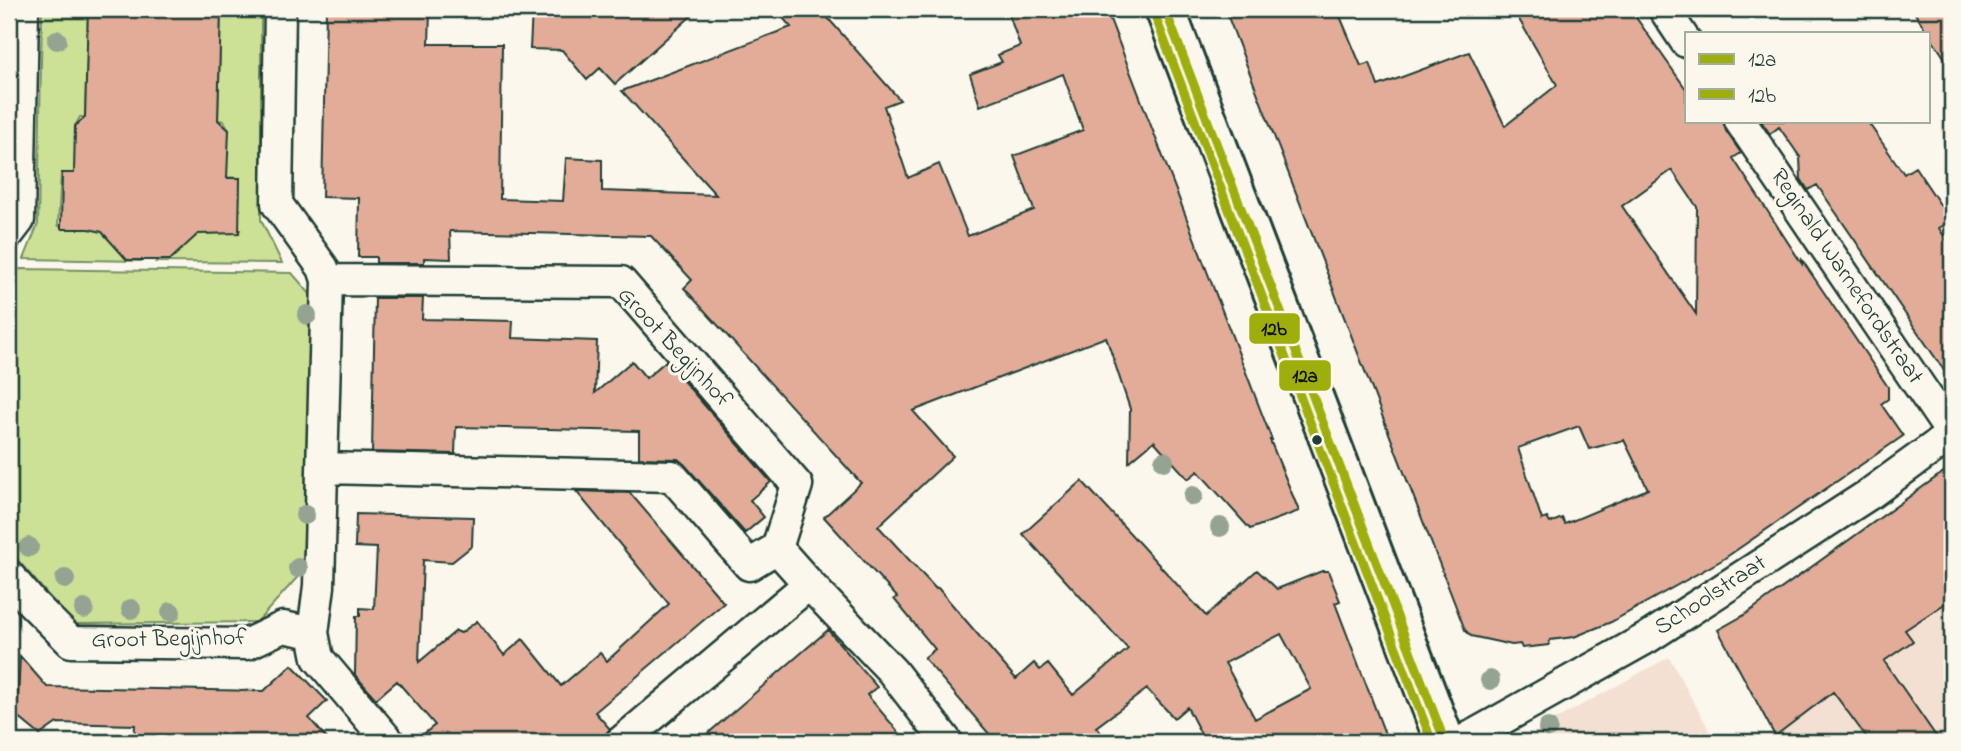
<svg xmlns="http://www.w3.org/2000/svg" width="1961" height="751" viewBox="0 0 1961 751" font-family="'Indie Flower',sans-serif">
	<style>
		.built { fill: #f4e0d3 }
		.green { fill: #cce196; stroke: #768f65; stroke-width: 2 }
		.building { fill: #e3ac99; stroke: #1f3d34; stroke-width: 2; fill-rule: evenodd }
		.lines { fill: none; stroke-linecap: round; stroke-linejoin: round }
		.minor-casing { stroke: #1f3d34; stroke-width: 35 }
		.primary-casing { stroke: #1f3d34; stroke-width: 44 }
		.minor { stroke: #fbf7ec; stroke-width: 30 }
		.primary { stroke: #fbf7ec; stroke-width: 38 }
		.bus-1-casing { stroke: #fbf7ec; stroke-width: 14 }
		.bus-2-casing { stroke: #fbf7ec; stroke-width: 14 }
		.bus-1 { stroke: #9eae0d; stroke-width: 9 }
		.bus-2 { stroke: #9eae0d; stroke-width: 9 }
		.tree { fill: #95a392 }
		.bus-dot { fill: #1f3d34; stroke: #fbf7ec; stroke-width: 2.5 }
		.labels { text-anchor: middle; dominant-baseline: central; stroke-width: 6; stroke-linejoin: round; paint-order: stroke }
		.street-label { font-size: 24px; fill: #1f3d34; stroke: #fbf7ec }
		.line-badge { stroke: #fbf7ec; stroke-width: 2.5 }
		.pale-badge-label { font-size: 19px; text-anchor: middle; font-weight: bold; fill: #111 }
	</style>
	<rect width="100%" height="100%" fill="#fbf7ec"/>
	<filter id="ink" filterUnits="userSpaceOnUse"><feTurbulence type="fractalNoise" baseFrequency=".0143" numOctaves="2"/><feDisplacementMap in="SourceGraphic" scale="14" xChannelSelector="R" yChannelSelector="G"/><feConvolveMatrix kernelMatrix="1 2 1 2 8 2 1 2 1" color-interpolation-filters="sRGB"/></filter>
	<g filter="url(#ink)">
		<path class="built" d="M1936,478l16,21v243h-181l5,-3 -1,-3 -57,-106 45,-28z
			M1669,657l47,85h-183l5,-13z"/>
		<path class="green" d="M42,9h46l-3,108h-5l-5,9 9,48 -23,-1 -3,52 5,4 2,-2 48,2 27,32 -116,-2 14,-35z
			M221,9h40v211l21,43 -126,-1 22,-30h57l1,2 4,-4 -2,-2 1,-18h2l-2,-1 1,-31 -19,-1 8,-47 -5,-9 -6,-1z
			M20,269l272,4 19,22 -8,276 -46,51 -184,2 -64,-74v-278z"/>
		<path class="building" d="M88,9h133l-3,111 11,10 -2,48h13l-1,55 -41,1 -28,26h-43l-25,-28 -13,-3h-27l-1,-1 1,-55h12l1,-47 10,-9z
			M326,9l104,2 -1,33h73l-2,155 63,2 3,-43 36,2v31l114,4 -94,-104 169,-64 -16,-18h45l80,91 -16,6 24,72 31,-14 29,72 66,-26 -20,-54 69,-26 -20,-56 -83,32 -10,-32 32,-12 -4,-7 22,-9 -13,-37h99l166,431h-2l29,71 -49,18 -52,-58 -10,8 -34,-38 -25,21 1,-53 -24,-72 -193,74 40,45 -75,70 58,63 2,-1 78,91 18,-16 6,7 8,-6 25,31 55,-46 -105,-115 59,-53 124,135 51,-46 20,19 45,-18h6l12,30 -5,2 53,139h-183l-18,-35 -13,11 -27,-29 -51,38 13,15h-113l-72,-84 11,-9 -41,-50 3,-2 -73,-80 37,-34 -177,-195 8,-8 -41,-44 -201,-5 1,28 -27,-1v5h-48v-6h-18l1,-59 -37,-1zM1281,634l30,55 -56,30 -30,-56z
			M532,9h167l-84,75 -15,-16 -13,12 -25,-30 -32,-1z
			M1225,9h112l24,57 9,-3 8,23 91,-34 36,74 52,-41 -44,-76h117l56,80v32h37l3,10 15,22 -8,5 69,106v-4l86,127v12l-7,5 22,32 -181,124 -111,62 -37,15 -24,3 -1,5 -27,3 -2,-4 -8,1 -41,-9 -6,-6zM1672,170l25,37 -1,107 -74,-108zM1579,426l10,23 35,-9 24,49 -83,35 -3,-6 -12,5 -3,-5 -5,2 -24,-72z
			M1912,9h40v60z
			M1761,121h106l37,53 11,-7 36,54 -12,7 13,21v133l-135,-197 -9,5 -7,-11 -1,-22 -21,-30 -9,7z
			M375,298h48l-1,21 91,2 -1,17 85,3 -2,52 37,-32 14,17 20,-17 105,121 -21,18 14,17 -19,16 -60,-68 -7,-6 -39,-1v-27l-183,-4 -1,27 -83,-2z
			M1952,466v133l-47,31 8,11 -29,20 56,81h-70l-37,-50 -58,44 -57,-106 28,-16z
			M576,491l54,2 94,110 -129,109 15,17 -5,6 -1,7h-191l22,-17 -38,-44 -21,18 -21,-24 1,-59h4v-8l14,1 3,-61 -22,-1 1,-33 117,3 -1,29 -20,16 -29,-2 -4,102 37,-31 5,2 16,-12 27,34 19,-16 38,47 39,-33 7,8 62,-57z
			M828,630l49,57 -10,8 40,47h-209z
			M20,656l27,31 217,4 28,-26 35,36 -18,17 21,24h-196l1,-17 -78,-2 -17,12 -23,-19z"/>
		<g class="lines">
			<g class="minor-casing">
				<path id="minor" d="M280,9l-3,195 46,64 4,12 -8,306 -6,47 5,25 71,84
					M1664,9l22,33
					M1740,121l212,313
					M9,233l10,-13 4,-211
					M327,280l294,2 176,203 -20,63 32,36 83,87 55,71
					M323,468l349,8 77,89 28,-17
					M9,576l22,26 40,40 176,2 36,-17 30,6
					M621,742l188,-158
					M1461,742l186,-104 221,-143 84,-61"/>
			</g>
			<g class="primary-casing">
				<path id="primary" d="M1165,9l280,733"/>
			</g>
			<use href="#minor" class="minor"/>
			<use href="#primary" class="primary"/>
			<g class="bus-1-casing">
				<path id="bus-1" d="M1165,9l280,733"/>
			</g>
			<g class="bus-2-casing">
				<path id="bus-2" d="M1154,13l278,729"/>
			</g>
			<use href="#bus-1" class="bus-1"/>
			<use href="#bus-2" class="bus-2"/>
		</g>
		<g class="tree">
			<circle cx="57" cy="40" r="10"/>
			<circle cx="307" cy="315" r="10"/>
			<circle cx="1164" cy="461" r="10"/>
			<circle cx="1193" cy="496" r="10"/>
			<circle cx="305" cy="515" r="10"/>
			<circle cx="1220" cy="527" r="10"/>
			<circle cx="29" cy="547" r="10"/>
			<circle cx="298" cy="568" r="10"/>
			<circle cx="65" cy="579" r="10"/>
			<circle cx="84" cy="609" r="10"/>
			<circle cx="131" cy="609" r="10"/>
			<circle cx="171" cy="612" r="10"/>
			<circle cx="1490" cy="680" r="10"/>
			<circle cx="1548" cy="728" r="10"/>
		</g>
	</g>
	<circle class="bus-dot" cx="1317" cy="440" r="6"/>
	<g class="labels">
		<g class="street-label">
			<text transform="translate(1846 277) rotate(56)">Reginald Warnefordstraat</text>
			<text transform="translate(674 348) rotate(47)">Groot Begijnhof</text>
			<text transform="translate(1711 596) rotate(-33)">Schoolstraat</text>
			<text transform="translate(169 640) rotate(-1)">Groot Begijnhof</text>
		</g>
	</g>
	<g class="line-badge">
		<rect x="1248" y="312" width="53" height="33" rx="7" fill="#9eae0d"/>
		<rect x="1278" y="359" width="54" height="33" rx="7" fill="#9eae0d"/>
	</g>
	<g class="pale-badge-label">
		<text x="1274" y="335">12b</text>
		<text x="1305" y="382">12a</text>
	</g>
	<rect width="1961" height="751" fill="none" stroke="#fbf7ec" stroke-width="35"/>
	<rect x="18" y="18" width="1926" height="716" fill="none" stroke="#1f3d34" stroke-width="2.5" filter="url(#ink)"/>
	<rect x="1685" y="32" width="245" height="91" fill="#fbf7ec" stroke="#a3ada2" stroke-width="2"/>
	<rect x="1699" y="54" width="35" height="10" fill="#9eae0d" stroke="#a3ada2" stroke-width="2"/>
	<text x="1748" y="66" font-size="21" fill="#1f3d34">12a</text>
	<rect x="1699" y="89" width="35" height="10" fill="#9eae0d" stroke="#a3ada2" stroke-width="2"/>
	<text x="1748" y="102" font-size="21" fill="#1f3d34">12b</text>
</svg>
